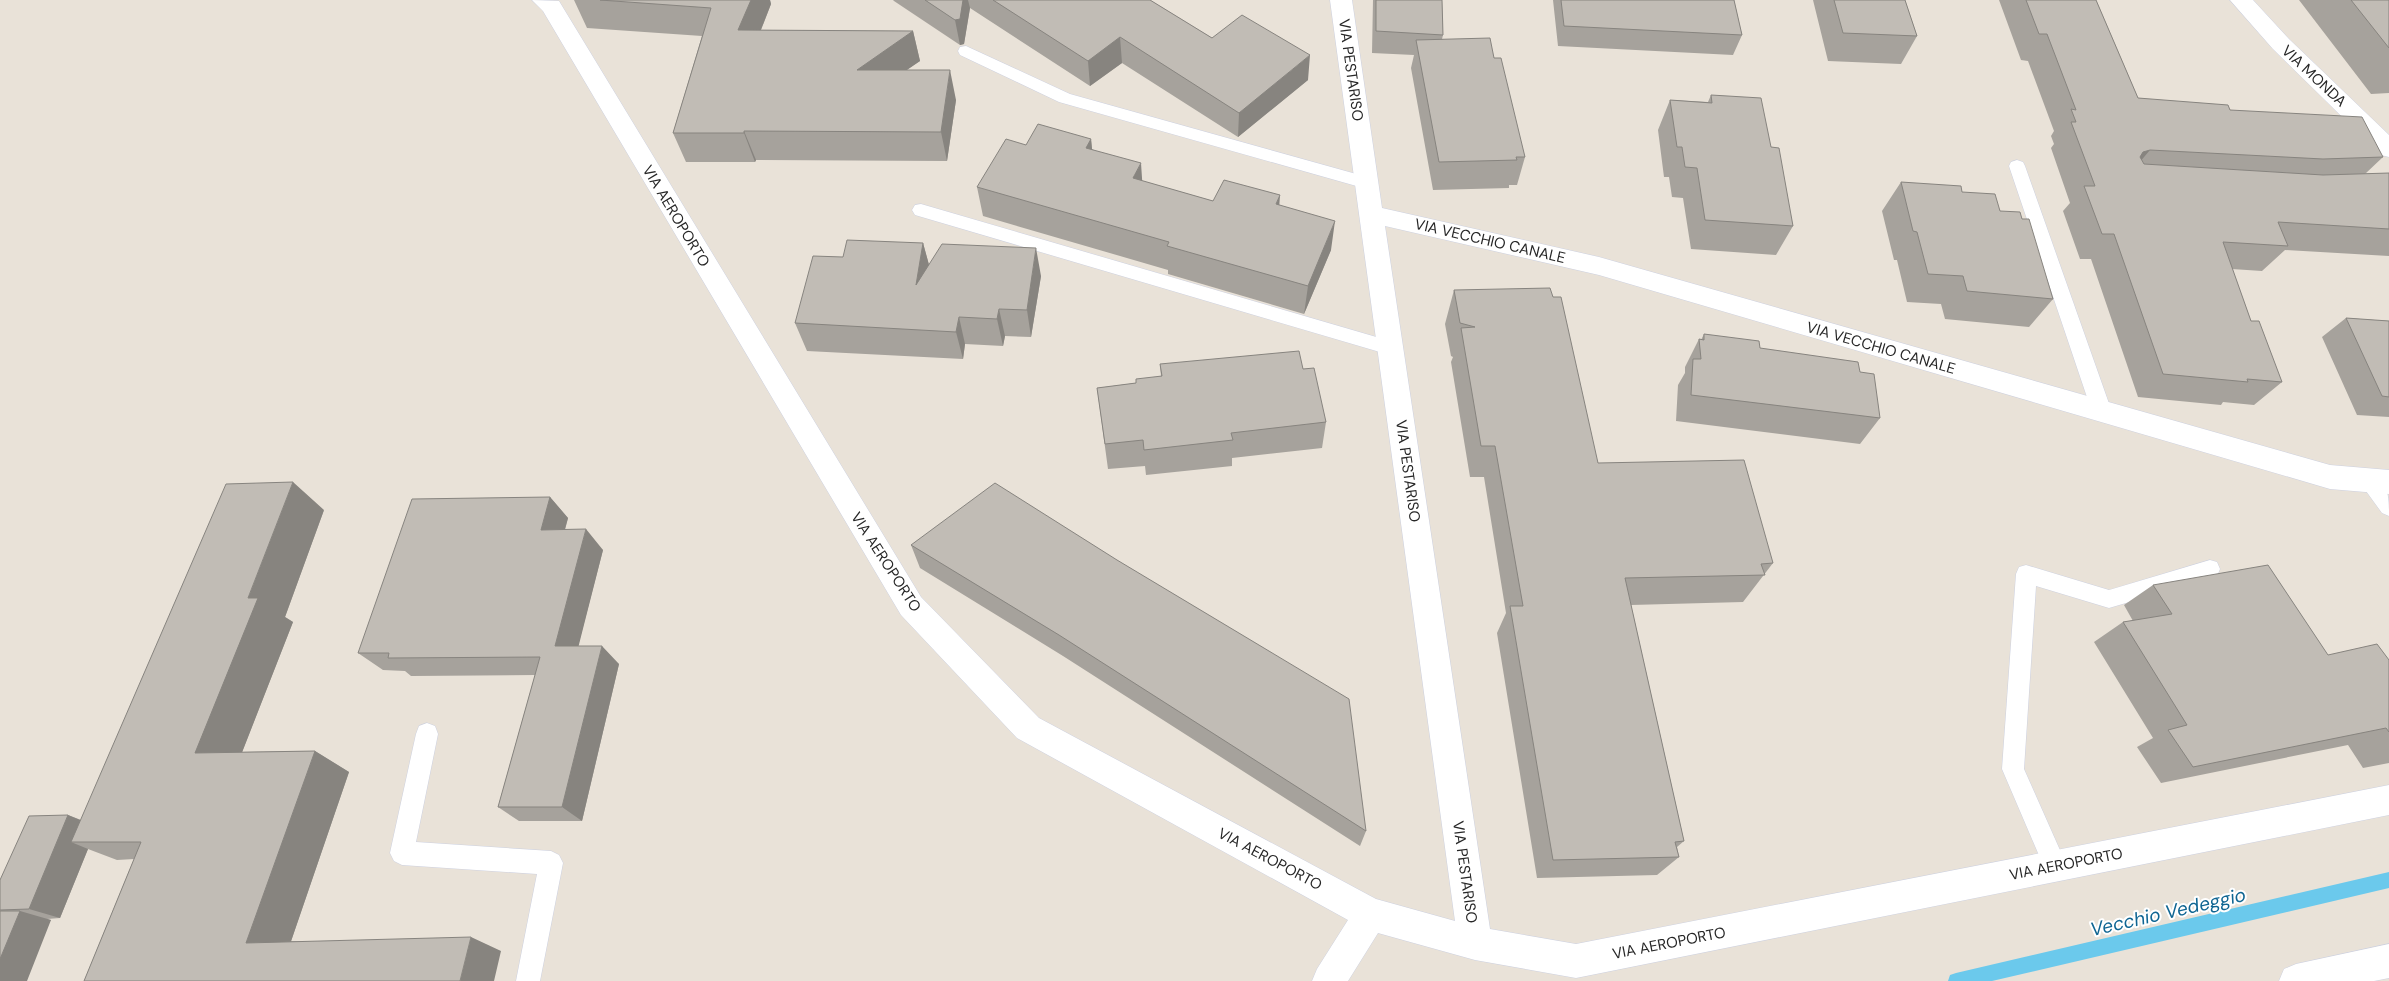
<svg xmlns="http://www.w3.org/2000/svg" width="2389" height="981" viewBox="0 0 2389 981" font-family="'DM Sans',sans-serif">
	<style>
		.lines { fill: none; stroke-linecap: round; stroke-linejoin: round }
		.stream { fill: #6bc9ec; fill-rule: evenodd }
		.lane-casing { stroke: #cdd1e0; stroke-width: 1 }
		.street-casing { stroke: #cdd1e0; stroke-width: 1 }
		.lane { fill: #fff; fill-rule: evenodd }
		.street { fill: #fff; fill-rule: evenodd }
		.wall { fill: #a6a29c }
		.shaded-wall { fill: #87847f }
		.building { fill: #c1bcb5; stroke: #87847f }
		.labels { text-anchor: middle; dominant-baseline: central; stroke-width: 4; stroke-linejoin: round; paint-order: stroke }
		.street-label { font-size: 15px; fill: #272727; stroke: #fff }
		.near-water-label { font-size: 19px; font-style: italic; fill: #0f6592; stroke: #fff }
	</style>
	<rect width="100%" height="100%" fill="#e9e2d8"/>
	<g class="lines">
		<path class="stream" d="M2389,872v16l-397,93h-44l2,-6 6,-2z"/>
		<g class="lane-casing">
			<path id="lane" d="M966,46l104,48 297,83 6,2 3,4 -3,4 -6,2 -308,-87 -99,-47 -2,-4 2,-4z
				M2017,160l6,2 2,4 87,246 -3,6 -7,2 -7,-2 -3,-6 -83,-246 2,-4z
				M921,204l469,137 7,2 2,5 -2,5 -7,2 -475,-140 -3,-5 3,-5z
				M2368,472c21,7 21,25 21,44l-7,-3 -24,-33 3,-6z
				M2210,560l7,2 3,7 -3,7 -108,32 -73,-22 -12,183 43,97 -4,8 -8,4 -8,-4 -45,-105 14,-195 3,-7 7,-2 83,25z
				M427,723l8,3 3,8 -22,108 135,9 8,4 4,8 -23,118h-24l21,-107 -135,-9 -8,-4 -4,-8 26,-119 3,-8z"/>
		</g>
		<g class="street-casing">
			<path id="street" d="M532,0l27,1 362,596 118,121 337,181 79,22 -125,-921h22l30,208 217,49 731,208 59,5v24l-59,-5 -731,-214 -214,-49 105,703 86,15 813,-159v30l-813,163 -101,-18 -97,-27 -30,48h-36l5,-12 31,-49 -331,-182 -116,-123 -358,-604z
				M2230,0h23l36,39 100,96v22l-8,-2 -108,-106z
				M2389,944v34l-15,3h-95l5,-12 12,-5z"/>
		</g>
		<use href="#lane" class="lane"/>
		<use href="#street" class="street"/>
	</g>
	<path class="wall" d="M574,0h196l1,4 -10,26 152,1 7,30 -14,9 50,30 -9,61 -191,-1 -1,2h-69l-13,-29 29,-97 -115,-8z
		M893,0h257l62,38 96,42 -70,57 -116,-74 -32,23 -120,-78 -6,36 -4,1 -66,-44z
		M1373,0h69l1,35 -1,4 52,19 31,99 -8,28h-8v3l-76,2 -22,-122 3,-13 -42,-2z
		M1553,0h181l8,35 -9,20 -175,-9z
		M1813,0h92l12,36 -16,28 -73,-3z
		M1999,0h97l42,98 92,12 153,47 -18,17 24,-1v83l-104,-6 -23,21 -30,-2 19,52 31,61 -28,23 -31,-3 -2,3 -83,-8 -47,-138h-11l-17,-48 7,-8 -19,-55 3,-4 -3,-8 3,-5 -26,-70 -7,-1z
		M2299,0h90v93l-18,1z
		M1711,95l60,52 22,79 -17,29 -85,-6 -8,-51 -11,-1 -3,-20h-5l-6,-47 12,-30 38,2z
		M1091,139l1,10 50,32 71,20 66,4 52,45 -27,64 -136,-40v-4l-185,-54 -6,-29 49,-42z
		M1901,182l61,10 38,19 22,8 31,80 -24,28 -84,-8 -4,-15 -34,-2 -10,-42h-3l-12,-49z
		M923,243l6,22 112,11 -10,61 -26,-1 -2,10 -38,-2 -2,15 -156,-8 -12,-28 48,-66z
		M1454,290l144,173 175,100 -30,39 -112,3 53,236 -7,6 2,10 -22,18 -120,3 -40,-245 9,-20 -22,-136h-14l-19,-115 2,-5 -2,-1 -6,-32z
		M2346,318l43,3v96l-32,-2 -35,-78z
		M1704,334l56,14 120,70 -20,26 -184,-23 2,-36 7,-12v-6l14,-28 2,1z
		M1160,364l143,5 23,53 -4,26 -90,10v8l-86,9 -1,-9 -37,3 -11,-81 39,-5 25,-7z
		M550,497l18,21 -3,12 38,20 -25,96 41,18 -37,157h-63l-21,-14 37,-132 -124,1 -6,-5 -22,-1 -25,-17z
		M324,510l-39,107 8,5 -51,130 73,-1 34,21 -58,169 210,10 -417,30 50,-122 -17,1 -29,-11 -28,69 -13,1 4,1 -51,61v-101l68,-65 13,5z
		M911,545l206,15 249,271 -6,15 -297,-190 -143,-88z
		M2153,585l175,70 61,5v103l-26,5 -15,-23 -187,38 -24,-36 16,-9 -59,-96 29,-20 10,-1 -9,-16z"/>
	<path class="shaded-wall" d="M751,0h19l1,4 -22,56 -11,-30z
		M963,0h5l2,8 -6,36 -4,1 -5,-25z
		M913,31l7,30 -55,38 -8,-29z
		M1120,37l2,26 -32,23 -2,-25z
		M1310,55l-2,25 -70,57 1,-24z
		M950,70l6,30 -9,61 -6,-29z
		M744,131l12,29 -1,2 -11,-29z
		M1091,139l3,30 -8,-21z
		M2150,150l-22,26 -7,2 22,-26z
		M1141,163l2,30 -10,-15z
		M1280,195l-2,29 -2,-20z
		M1335,221l-4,29 -27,64 4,-28z
		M923,243l8,29 -15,13z
		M1036,248l5,28 -10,61 -4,-27z
		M999,309l6,27 -2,10 -6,-27z
		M959,317l6,27 -2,15 -7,-27z
		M293,482l31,28 -39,107 8,5 -59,151 -39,-20 53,-155z
		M550,497l18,21 -9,32 -18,-20z
		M586,529l17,21 -29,114 -19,-18z
		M602,646l17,18 -37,157 -20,-14z
		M315,751l34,21 -63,184 -40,-13z
		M68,815l29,12 -26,15 17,7 -28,69 -31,-9z
		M20,911l31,9 -24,61h-27v-22z
		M471,937l30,14 -7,30h-34z"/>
	<path class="building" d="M600,0h151l-13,30 175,1 -56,39h93l-9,62 -197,-1v2h-71l38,-125z
		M925,0h38l-3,19 -5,1z
		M993,0h157l62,38 30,-23 68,40 -71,58 -119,-76 -32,24z
		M1376,0h66l1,35 -67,-4z
		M1561,0h173l8,35 -178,-9z
		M1834,0h71l12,36 -74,-3z
		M2026,0h70l42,98 90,7 2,5 132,7 21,40 -60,2 -173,-9 -7,2 -3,5 4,7 179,11 66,-2v56l-111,-7 10,24 -65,-4 28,79h8l23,61 -35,-3 1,3 -85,-8 -49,-140h-12l-18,-48h11l-24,-64h5l-5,-13 5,1 -29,-76h-8z
		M2351,0h38v48z
		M1490,38l4,20h7l24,99h-9l1,3 -78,2 -23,-122z
		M1711,95l50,3 10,49 8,1 14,78 -88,-6 -8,-52 -12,-1 -3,-20h-5l-7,-47 42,3z
		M1038,124l53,15 -5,9 55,15 -8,15 80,23 11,-21 56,15 -4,9 59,17 -27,65 -141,-40 2,-4 -192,-55 29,-48 20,6z
		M1901,182l60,4 1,6 33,2 5,17 20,1 2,7h7l24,80 -86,-8 -4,-15 -35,-2 -11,-42 -4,-1z
		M847,240l76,3 -7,42 26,-41 94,4 -9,62 -28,-1 -2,10 -38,-2 -3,15 -161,-9 18,-67 30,1z
		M1550,288l3,9h8l37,166 146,-3 29,103 -12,1 4,11 -140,3 59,263 -9,1 4,15 -126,3 -43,-254h13l-28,-160h-14l-20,-118 14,-1 -15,-4 -6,-33z
		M2346,318l43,3v76l-7,-1z
		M1704,334l55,7 1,7 98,14 2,10 14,2 6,44 -189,-23 2,-36h8l-2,-20 5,1z
		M1299,351l4,18 11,-1 12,54 -95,11 2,7 -89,10 -1,-10 -38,4 -8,-56 39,-5v-4l26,-3 -2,-12z
		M293,482l-45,116h10l-63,155 120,-2 -69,192 225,-6 -11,44h-376l57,-139h-70l155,-358z
		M995,483l122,77 232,139 17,132 -307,-196 -148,-90z
		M550,497l-9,33 45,-1 -31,117h47l-40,161h-64l42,-150 -152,1 1,-5h-31l54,-154z
		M2268,565l60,90 49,-11 12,16v72l-3,-4 -193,39 -25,-37 19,-5 -64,-103 49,-8 -19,-29z
		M68,815l-39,94 -29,1v-30l29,-64z
		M0,911h20l-20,48z"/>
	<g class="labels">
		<g class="street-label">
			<text transform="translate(1351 70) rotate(82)">VIA PESTARISO</text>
			<text transform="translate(2314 76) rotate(43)">VIA MONDA</text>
			<text transform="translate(676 216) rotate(59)">VIA AEROPORTO</text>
			<text transform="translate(1490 241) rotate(13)">VIA VECCHIO CANALE</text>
			<text transform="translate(1881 348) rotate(16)">VIA VECCHIO CANALE</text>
			<text transform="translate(1408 471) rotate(82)">VIA PESTARISO</text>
			<text transform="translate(886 562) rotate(57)">VIA AEROPORTO</text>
			<text transform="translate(1270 859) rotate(28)">VIA AEROPORTO</text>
			<text transform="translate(2066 864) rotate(-11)">VIA AEROPORTO</text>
			<text transform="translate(1465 872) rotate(82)">VIA PESTARISO</text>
			<text transform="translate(1669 943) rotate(-11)">VIA AEROPORTO</text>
		</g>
		<g class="near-water-label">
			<text transform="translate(2168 912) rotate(-13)">Vecchio Vedeggio</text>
		</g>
	</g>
</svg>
